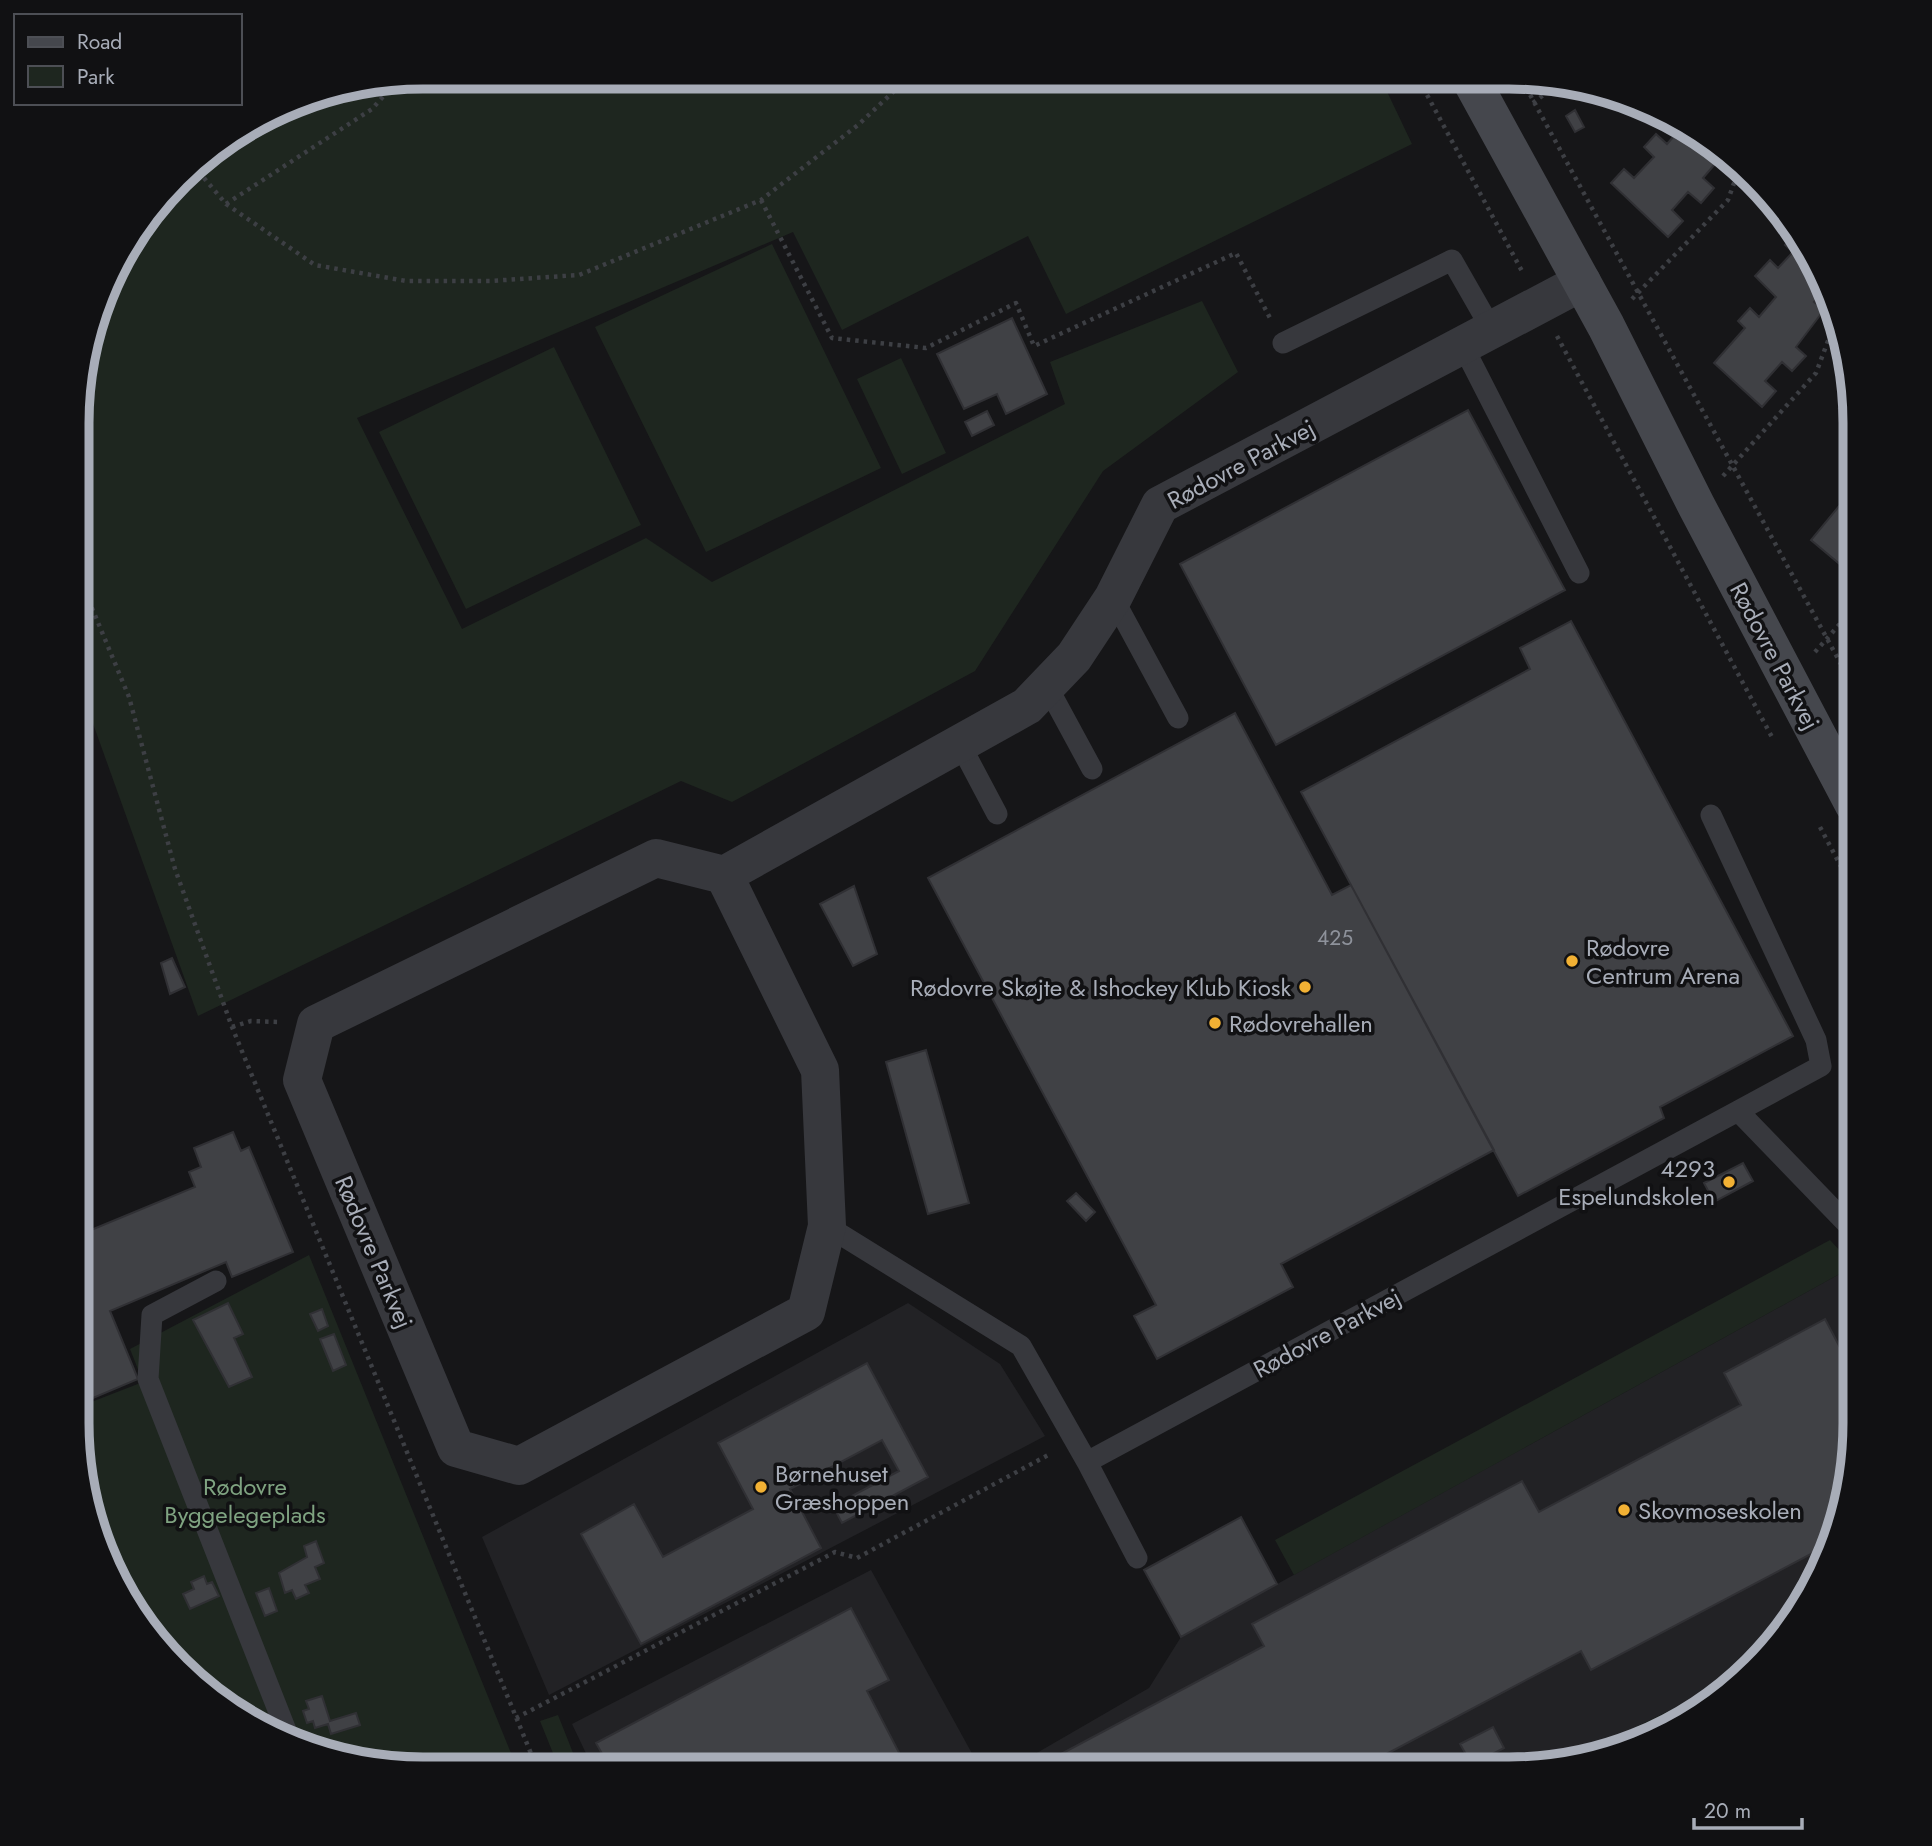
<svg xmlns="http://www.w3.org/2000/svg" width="1932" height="1846" viewBox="0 0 1932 1846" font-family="Jost,sans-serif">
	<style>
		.built { fill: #222225 }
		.green { fill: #1e261f }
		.building { fill: #404145; stroke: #303034; stroke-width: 2 }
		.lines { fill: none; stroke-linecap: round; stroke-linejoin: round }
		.path { stroke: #3d3f44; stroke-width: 4.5; stroke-dasharray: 3.5 5; stroke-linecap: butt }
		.lane { stroke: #37383d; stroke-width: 21 }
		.street { stroke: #37383d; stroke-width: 38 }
		.secondary { stroke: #45474d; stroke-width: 38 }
		.poi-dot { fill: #f2b134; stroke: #111113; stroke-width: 2.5 }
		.labels { text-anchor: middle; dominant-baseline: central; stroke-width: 7; stroke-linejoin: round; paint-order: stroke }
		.number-label { font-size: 21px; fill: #8e929b }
		.street-label { font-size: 24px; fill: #a8adb8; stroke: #111113 }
		.poi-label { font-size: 24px; fill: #a8adb8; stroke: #111113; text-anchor: start }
		.park-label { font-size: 24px; fill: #7fa381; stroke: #111113 }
		.rim { fill: none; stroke: #a8adb8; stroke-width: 9 }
	</style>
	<rect width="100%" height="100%" fill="#161618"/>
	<path class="built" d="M1854,1266v179l-35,132 -36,57 -42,42 -175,85 -35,7h-520l138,-80 32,-51z
		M908,1303l92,61 45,72 -496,259 -67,-158z
		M871,1570l109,198h-387l-21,-44z"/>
	<path class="green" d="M423,77l958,2 31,65 -346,170 -38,-78 -186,94 -49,-98 -436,186 105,211 184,-91 66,44 353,-178 -15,-42 152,-61 36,71 -135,99 -128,200 -243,131 -51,-21 -483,235 -116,-323 2,-337 40,-106 71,-87 116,-68z
		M772,244l109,224 -175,84 -111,-225z
		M554,347l87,178 -175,84 -87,-177z
		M901,358l45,95 -44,21 -45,-95z
		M1830,1240l24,26 -560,309 -19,-35z
		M309,1255l208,513h-116l-132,-35 -74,-50 -46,-49 -46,-79 -25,-110v-46l3,7 62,-24 -13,-33z
		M1741,1676c-28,28 -88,63 -126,76 -16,5 -33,6 -49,9z
		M558,1715l21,53h-20l-19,-47z"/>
	<path class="building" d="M1575,110l9,17 -9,5 -9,-16z
		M1673,120l9,3 39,34 -18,21 11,10 -13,15 -13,-11 -16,18 11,11 -15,16 -57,-54 13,-14 10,9 20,-21 -10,-10 12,-13 11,10 7,-8 -9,-8z
		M1795,234l30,56 -11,12 10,8 -28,37 10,9 -14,15 -10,-9 -17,19 11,10 -14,16 -48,-44 31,-35 -7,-7 12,-13 9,9 17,-20 -21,-21 15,-16 8,8 15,-16 -8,-7z
		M1012,318l35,76 -41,20 -9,-20 -33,15 -27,-55z
		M1847,399l7,7 -4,10 -11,-8z
		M1468,410l97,180 -289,155 -96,-181z
		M987,411l7,14 -22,11 -7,-14z
		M1854,488v88l-43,-36z
		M1571,621l222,415 -133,71 4,11 -146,78 -217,-404 229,-123 -10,-21z
		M1235,713l97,182 19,-10 143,265 -213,114 12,23 -136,72 -23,-43 22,-11 -228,-427z
		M854,886l23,68 -24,12 -33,-62z
		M172,958l13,29 -15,7 -9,-31z
		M926,1050l43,153 -41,11 -42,-152z
		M233,1132l8,19 8,-4 44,105 -61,25 -6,-15 -116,49 28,68 -52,22 -8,-18 1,-148 116,-48 -6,-15 12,-5 -7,-19z
		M1743,1163l10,18 -39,21 -10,-19z
		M1076,1193l19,19 -9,9 -19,-20z
		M228,1303l15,31 -9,4 18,39 -23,10 -36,-67z
		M322,1309l6,17 -10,5 -8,-17z
		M1825,1319l29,55v71l-18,68 -9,5 5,10 -4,17 -237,125 -10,-19 -204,108 5,9h-314l-7,-14 203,-108 -12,-22 270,-143 17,31 202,-107 -17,-32z
		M334,1334l12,31 -13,6 -13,-32z
		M867,1363l61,114 -86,46 -9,-17 66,-35 -17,-31 -92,49 31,59 -180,96 -60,-110 53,-30 29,53 90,-48 -35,-66z
		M1241,1517l36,67 -96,53 -37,-67z
		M316,1541l8,22 -9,4 5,12 -15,6 4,8 -13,6 -4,-9 -7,3 -6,-20 28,-16 -3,-11z
		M204,1576l3,8 5,-2 7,14 -29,13 -7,-15 11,-5 -3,-7z
		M269,1588l8,23 -12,5 -9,-23z
		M851,1608l38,72 -22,11 40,77h-297l-14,-25z
		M322,1696l8,25 26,-8 4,12 -29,9 -3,-10 -13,4 -2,-7 -6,2 -4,-12 6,-2 -3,-8z
		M1493,1727l11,21 -32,17 -12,-21z"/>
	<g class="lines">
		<path class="path" d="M1419,80l104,193
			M1522,80l332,608
			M1533,103l27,-21
			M193,165l33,39 89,61 91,16h84l89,-6 182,-75 97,-75 50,-47
			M761,200l71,138 94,10 90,-45 18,43 202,-93 34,65
			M226,204l146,-95 25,-28
			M1632,299l96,-99 10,-28
			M1557,336l216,403
			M1723,476l93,-103 16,-43 7,-7
			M82,584l47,113 46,172 57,158 305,741
			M1815,652l39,-44
			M1820,827l34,64
			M232,1027l19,-6 28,1
			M1840,1028l14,-8
			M516,1718l319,-166 22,6 193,-104"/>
		<path class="lane" d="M1283,343l169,-83 40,70
			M1463,346l116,227
			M1113,598l65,120
			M1047,686l45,83
			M960,744l37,70
			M1711,815l105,225 5,26 -83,45
			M827,1226l194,120 66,116 651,-351 116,120
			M216,1281l-64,34 -4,64 141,359
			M1087,1462l50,96"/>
		<path class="street" d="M724,875l96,195 7,156 -21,86 -287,154 -63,-18 -154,-368 14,-56 340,-166 68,17 303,-169 47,-49 39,-59 47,-93 422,-223"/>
		<path class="secondary" d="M1471,80l135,246 90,179 158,300"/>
	</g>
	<g class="poi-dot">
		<circle cx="1572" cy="961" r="7"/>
		<circle cx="1305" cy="987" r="7"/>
		<circle cx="1215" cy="1023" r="7"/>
		<circle cx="1729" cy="1182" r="7"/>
		<circle cx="761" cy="1487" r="7"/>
		<circle cx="1624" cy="1510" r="7"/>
	</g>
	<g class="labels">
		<g class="number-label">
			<text x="1335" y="938">425</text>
		</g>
		<g class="street-label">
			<text transform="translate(1241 464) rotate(-28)">Rødovre Parkvej</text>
			<text transform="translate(1775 656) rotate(62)">Rødovre Parkvej</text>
			<text transform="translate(374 1252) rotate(67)">Rødovre Parkvej</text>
			<text transform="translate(1327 1333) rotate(-28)">Rødovre Parkvej</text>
		</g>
		<g class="poi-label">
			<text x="1586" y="947">Rødovre<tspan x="1586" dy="28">Centrum Arena</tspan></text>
			<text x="1291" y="987" text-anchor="end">Rødovre Skøjte &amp; Ishockey Klub Kiosk</text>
			<text x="1229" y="1023">Rødovrehallen</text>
			<text x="1715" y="1168" text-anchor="end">4293<tspan x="1715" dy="28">Espelundskolen</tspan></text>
			<text x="775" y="1473">Børnehuset<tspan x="775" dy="28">Græshoppen</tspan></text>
			<text x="1638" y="1510">Skovmoseskolen</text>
		</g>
		<g class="park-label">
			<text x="245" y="1486">Rødovre<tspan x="245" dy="28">Byggelegeplads</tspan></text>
		</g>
	</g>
	<path d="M0 0H1932V1846H0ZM423 89H1509A334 334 0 0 1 1843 423V1423A334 334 0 0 1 1509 1757H423A334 334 0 0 1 89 1423V423A334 334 0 0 1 423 89Z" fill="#111113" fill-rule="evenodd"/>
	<path class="rim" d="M423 89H1509A334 334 0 0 1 1843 423V1423A334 334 0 0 1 1509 1757H423A334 334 0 0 1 89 1423V423A334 334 0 0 1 423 89Z"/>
	<rect x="14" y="14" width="228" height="91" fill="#111113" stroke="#4d4f55" stroke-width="2"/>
	<rect x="28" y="37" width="35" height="10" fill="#45474d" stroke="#4d4f55" stroke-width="2"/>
	<text x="77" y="49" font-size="21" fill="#a8adb8">Road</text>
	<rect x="28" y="66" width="35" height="21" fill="#1e261f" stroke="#4d4f55" stroke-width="2"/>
	<text x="77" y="84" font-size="21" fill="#a8adb8">Park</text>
	<path d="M1694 1818v10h108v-10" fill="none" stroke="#a8adb8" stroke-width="3.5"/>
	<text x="1704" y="1818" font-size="21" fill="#a8adb8" stroke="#111113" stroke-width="5" paint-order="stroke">20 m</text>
</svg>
